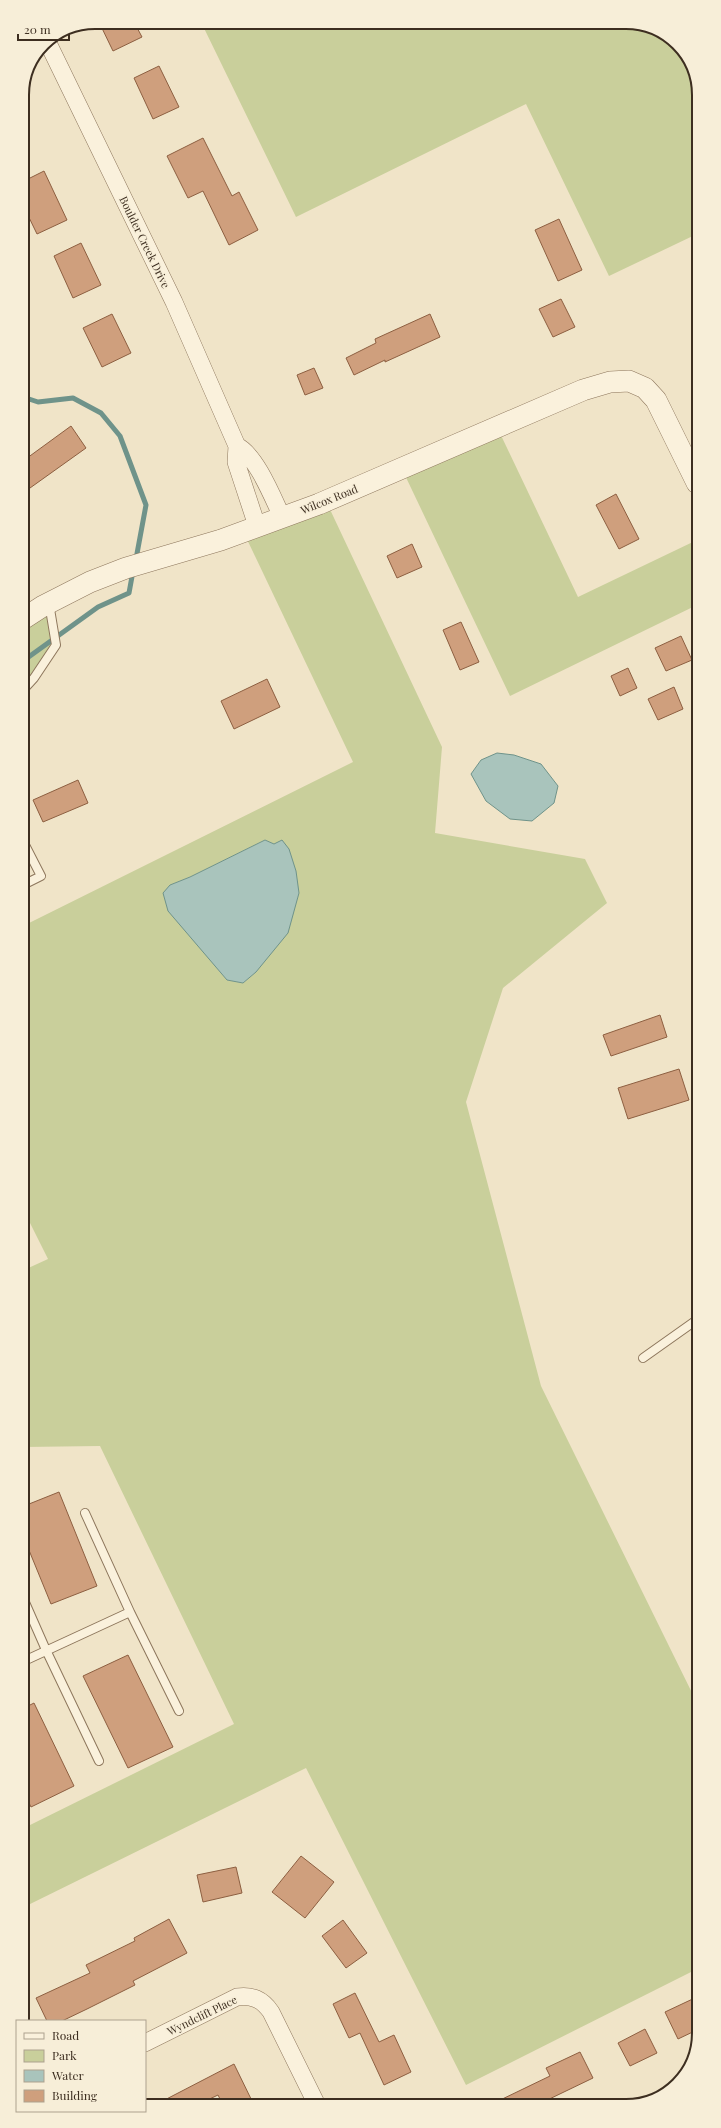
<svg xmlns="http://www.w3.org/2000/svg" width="721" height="2128" viewBox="0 0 721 2128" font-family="'Playfair Display',serif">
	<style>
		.green { fill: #c9cf9b; fill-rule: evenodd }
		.water { fill: #a9c4bc; stroke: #6f938a }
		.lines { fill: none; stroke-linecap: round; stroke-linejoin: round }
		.stream { stroke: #6f938a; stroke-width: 5 }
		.building { fill: #cf9f7d; stroke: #8d5f41 }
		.service-casing { stroke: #8d765c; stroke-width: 10 }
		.minor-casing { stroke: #8d765c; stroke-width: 18 }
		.tertiary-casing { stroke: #8d765c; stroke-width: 22 }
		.service { stroke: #faf1dc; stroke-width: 8 }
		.minor { stroke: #faf1dc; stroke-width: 17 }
		.tertiary { stroke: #faf1dc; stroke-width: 21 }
		.labels { text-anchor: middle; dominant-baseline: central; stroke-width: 3; stroke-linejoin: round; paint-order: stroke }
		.street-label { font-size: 11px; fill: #3d2e20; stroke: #f7eed8 }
		.rim { fill: none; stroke: #3d2e20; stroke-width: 2 }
	</style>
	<rect width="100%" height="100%" fill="#f0e4c8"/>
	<path class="green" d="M201,22h430l43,18 23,37v157l-88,42 -83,-172 -230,113z
		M497,427l81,170 119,-57v65l-187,91 -108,-227z
		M326,501l116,246 -7,86 150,26 22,44 -104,85 -37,114 75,284 158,321v261l-233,117 -160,-317 -282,139v-79l210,-104 -134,-278 -76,1v-177l24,-11 -25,-50v-283l330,-164 -110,-231zM265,840l9,4 25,49 -5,16 -38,63 -13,11 -16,-3 -11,-13 -46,-82 20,-8z
		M49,603l7,42 -33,45v-71z"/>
	<path class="water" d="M497,753l17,2 27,9 17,22 -4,17 -22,18 -22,-2 -24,-18 -15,-27 10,-14z
		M265,840l9,4 8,-4 7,9 7,22 3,22 -11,40 -32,39 -13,11 -16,-3 -59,-69 -5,-18 7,-8 20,-8z"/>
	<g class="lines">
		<path class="stream" d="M23,397l15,5 35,-4 28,15 19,23 26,69 -10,54
			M23,661l75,-54 31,-14 4,-22"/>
	</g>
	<path class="building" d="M99,22h35l8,15 -29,14z
		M159,66l20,41 -26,12 -19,-41z
		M203,138l29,58 7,-4 19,38 -29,15 -26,-54 -15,7 -21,-42z
		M44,171l23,49 -30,14 -15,-31v-21z
		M559,219l23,51 -24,11 -23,-51z
		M81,243l20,42 -28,13 -19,-42z
		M561,299l14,28 -22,10 -14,-28z
		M112,314l19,39 -29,14 -19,-39z
		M430,314l10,23 -55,25v-2l-31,15 -8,-17 30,-15 -1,-4z
		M314,368l9,20 -18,7 -8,-20z
		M71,426l15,22 -63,45v-32z
		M616,494l23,45 -20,10 -23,-44z
		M412,544l10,23 -25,11 -10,-22z
		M461,622l18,40 -19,8 -17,-40z
		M681,636l11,24 -26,11 -11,-23z
		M628,668l9,20 -17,8 -9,-20z
		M267,679l13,28 -46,22 -13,-28z
		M674,687l9,22 -25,11 -10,-21z
		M78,780l10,23 -45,19 -10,-22z
		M660,1015l7,22 -56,19 -8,-21z
		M679,1069l10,31 -61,19 -10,-31z
		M59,1492l38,94 -46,18 -27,-66v-32z
		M128,1655l45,92 -45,21 -45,-92z
		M34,1703l40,83 -43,21 -7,-14v-85z
		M301,1856l33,26 -29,36 -33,-26z
		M236,1867l6,26 -39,9 -6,-27z
		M169,1919l18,34 -54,28 2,4 -48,24 -25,12h-15l-11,-23 54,-25 -4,-8 49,-24 -1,-3z
		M343,1920l24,33 -21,15 -24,-32z
		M355,1993l24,49 15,-7 17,37 -27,13 -24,-52 -11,5 -16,-34z
		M699,1996v33l-21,10 -13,-27z
		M645,2029l12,24 -27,13 -12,-23z
		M580,2052l13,26 -54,26h-47l58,-28 -4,-8z
		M234,2064l20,41h-31l-5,-10 -21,10 -44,1z"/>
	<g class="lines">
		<g class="service-casing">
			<path id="service" d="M23,690l11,-12 22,-33 -7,-42
				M23,841l18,35 -18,9
				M643,1358l55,-39
				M85,1513l45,99
				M24,1600l22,50 53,111
				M24,1661l106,-49 49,99"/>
		</g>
		<g class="minor-casing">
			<path id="minor" d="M47,41l127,261 63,144 -1,16 21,64
				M237,446c19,9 36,52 45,71
				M145,2043l92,-46c15,-2 25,2 34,15l46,93"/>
		</g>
		<g class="tertiary-casing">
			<path id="tertiary" d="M23,619l20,-13 47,-24 36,-14 95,-28 98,-36 264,-114 27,-8 19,-1 16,7 11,12 41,83"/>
		</g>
		<use href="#service" class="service"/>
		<use href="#minor" class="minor"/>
		<use href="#tertiary" class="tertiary"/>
	</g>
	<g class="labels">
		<g class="street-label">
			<text transform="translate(145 242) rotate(64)">Boulder Creek Drive</text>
			<text transform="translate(329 499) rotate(-22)">Wilcox Road</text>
			<text transform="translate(202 2015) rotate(-26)">Wyndclift Place</text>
		</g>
	</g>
	<path d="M0 0H721V2128H0ZM95 29H626A66 66 0 0 1 692 95V2033A66 66 0 0 1 626 2099H95A66 66 0 0 1 29 2033V95A66 66 0 0 1 95 29Z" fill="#f7eed8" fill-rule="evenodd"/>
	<path class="rim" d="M95 29H626A66 66 0 0 1 692 95V2033A66 66 0 0 1 626 2099H95A66 66 0 0 1 29 2033V95A66 66 0 0 1 95 29Z"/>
	<rect x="16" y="2020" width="130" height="92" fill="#f7eed8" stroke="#ada18e"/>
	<rect x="24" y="2033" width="20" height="6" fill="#faf1dc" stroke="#ada18e"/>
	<text x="52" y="2040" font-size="12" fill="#3d2e20">Road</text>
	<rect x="24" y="2050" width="20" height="12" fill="#c9cf9b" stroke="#ada18e"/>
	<text x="52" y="2060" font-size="12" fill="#3d2e20">Park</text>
	<rect x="24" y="2070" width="20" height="12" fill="#a9c4bc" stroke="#ada18e"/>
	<text x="52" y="2080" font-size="12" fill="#3d2e20">Water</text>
	<rect x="24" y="2090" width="20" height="12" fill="#cf9f7d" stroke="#ada18e"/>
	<text x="52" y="2100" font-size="12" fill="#3d2e20">Building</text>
	<path d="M18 34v6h51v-6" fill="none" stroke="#3d2e20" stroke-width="2"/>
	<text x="24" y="34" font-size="12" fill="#3d2e20" stroke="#f7eed8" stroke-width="3" paint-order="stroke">20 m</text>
</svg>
